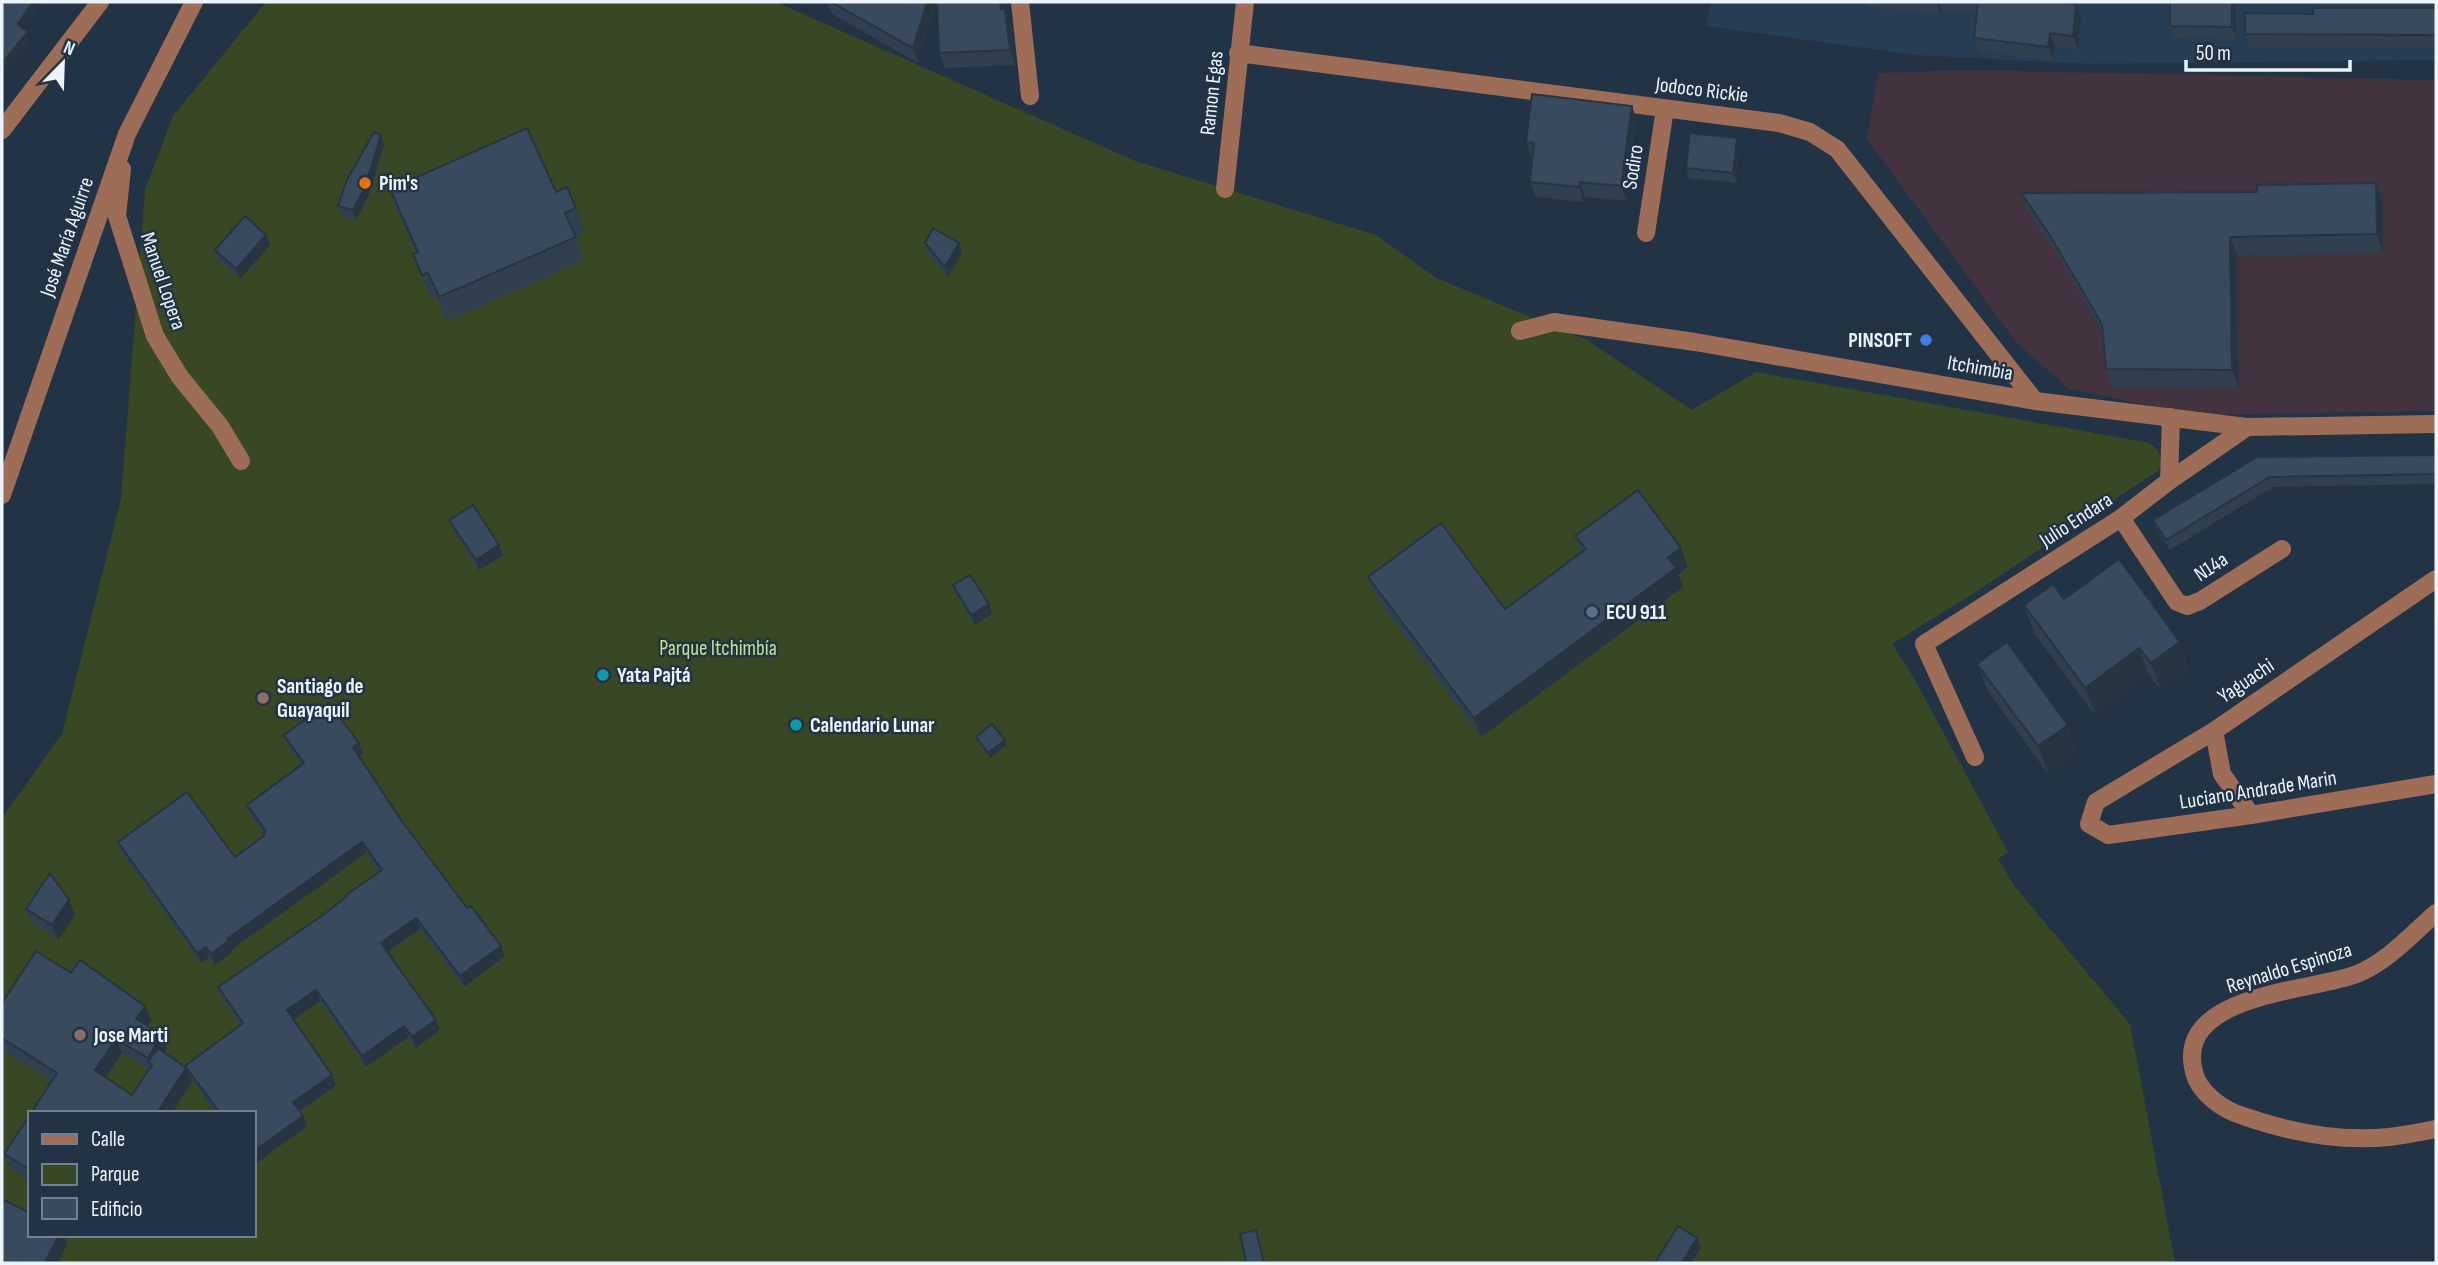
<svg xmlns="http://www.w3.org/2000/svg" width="2438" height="1265" viewBox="0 0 2438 1265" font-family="'Sofia Sans Condensed',sans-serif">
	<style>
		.built { fill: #263d54 }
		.industrial { fill: #43333e }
		.green { fill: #394824; fill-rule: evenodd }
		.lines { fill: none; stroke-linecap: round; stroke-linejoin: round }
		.minor { stroke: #9e6d57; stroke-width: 18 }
		.wall { fill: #304051; fill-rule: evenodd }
		.shaded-wall { fill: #273442 }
		.building { fill: #384a5e; stroke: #273442; stroke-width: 2 }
		.food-dot { fill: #e8710a; stroke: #213345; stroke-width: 2.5 }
		.shop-dot { fill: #3f7fe0; stroke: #213345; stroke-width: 2.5 }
		.service-dot { fill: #5c6f8a; stroke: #213345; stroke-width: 2.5 }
		.culture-dot { fill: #0f9aa8; stroke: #213345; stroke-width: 2.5 }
		.education-dot { fill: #8d6e63; stroke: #213345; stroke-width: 2.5 }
		.labels { text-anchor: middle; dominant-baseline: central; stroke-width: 5; stroke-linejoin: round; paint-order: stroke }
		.street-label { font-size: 21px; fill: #ecf5ff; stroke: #213345 }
		.poi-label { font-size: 21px; font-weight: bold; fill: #ecf5ff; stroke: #213345; text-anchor: start }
		.park-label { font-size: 21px; fill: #bfe78a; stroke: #213345 }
	</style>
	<rect width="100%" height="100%" fill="#213345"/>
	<path class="built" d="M1711,2h725v58l-347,4 -175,-9 -208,-29z"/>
	<path class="industrial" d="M1967,70l469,10v331l-246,4 -122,-27 -52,-46 -149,-203 11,-66z"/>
	<path class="green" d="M266,2h510l359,159 241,74 60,43 151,62 105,70 64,-38 394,71c10,8 13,15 9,27l-188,125 -79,49 22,34 94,174 -10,7 18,29 114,136 45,239h-2173v-445l60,-84 59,-235 24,-309 28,-74zM30,1113h224v122h-224z"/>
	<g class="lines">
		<path class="minor" d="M1020,2l10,94
			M1238,53l541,70 31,9 27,17 198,252
			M2,130l98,-128
			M122,169l-5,47 38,120 25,41 40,49 21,35
			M1225,189l20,-187
			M1646,233l19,-124
			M1520,331l34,-9 141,20 340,59 212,26 189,-3
			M2169,481l2,-64
			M2,495l125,-361 67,-132
			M2121,518l56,84 10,4 13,-5 82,-52
			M2436,579l-222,152 -118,71 -7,22 19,11 143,-20 185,-31
			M2214,731l8,43 29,41
			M1975,757l-51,-113 197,-126 48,-37 78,-54
			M2436,913c-24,21 -49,49 -79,61 -46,18 -183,19 -163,98 5,21 29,38 49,44 46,16 97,26 146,21 16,-2 32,-5 47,-8"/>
	</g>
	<path class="wall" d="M827,2h177l1,7 6,15 4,41 -70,3 -6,-15 -2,-48 -19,58 -86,-49z
		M1867,2h193l16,2 5,13 -3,32 -23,-2 -2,13 -74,-8 -5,-14 3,-25 -35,-4 -1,6 -72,-8z
		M2236,7v32l-62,-1 -4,-12z
		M2436,8v40h-186l-5,-14 68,-20z
		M1637,121l-10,80 -42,-4 -1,5 -48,-5 -6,-15 3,-25h-2l-5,-15z
		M1737,138l3,10 -3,35 -48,-5 -3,-10z
		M384,145l-16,52 -12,23 -14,-4 -4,-10z
		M390,189l166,3 20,16 9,23 -10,5 9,24 -137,61 -11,-25 -5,3 -18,-45 4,-1 -19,-41z
		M2021,193l362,8v52l-146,3 2,132 -126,-1 -7,-18 -3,-37 -47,-80 -28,-41z
		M266,235l4,10 -30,34 -22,-19 -3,-10z
		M925,243l37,10 -14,24 -20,-24z
		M2436,455v29l-163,3 -103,63 -13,-20 -4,-10 104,-63z
		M449,520l54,35 -24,15 -26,-40z
		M1575,536l113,31 -10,8 5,12 -202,150 -106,-141 -7,-19 137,32 77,-56z
		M953,585l39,29 -17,11 -18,-30z
		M2064,599l116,43 10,27 -29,21 -12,-15 -54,40 -61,-82 -10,-28z
		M1977,664l91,61 10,28 -30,21 -60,-83z
		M284,735l75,8 4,11 -4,2 42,64 104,136 -41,31 -44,-58 -33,23 49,68 4,10 -24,18 -8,-11 -42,30 -46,-66 -27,18 43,67 -36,25 3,5 4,10 -53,39v-52h-38l-26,-36 2,5 -20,31h-141l21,-32 -50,-32v-46l69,-30 80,47 -4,5 20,24 -2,4 21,14 55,-42 -19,-28 -4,-10 105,-72 56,-43 -13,-19 -135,97 1,2 -17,13 -6,-8 -8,6 -79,-110 -4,-11 117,15 29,-21v-3l-13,-17 -4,-11 54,-41 -13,-18zM122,1053l27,16 -17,26 -26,-18z
		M976,737l29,3 1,5 -16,13 -12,-16z
		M26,909l49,6 -17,25 -26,-17z
		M30,1115v67l-20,-13 -6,-15z"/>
	<path class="shaded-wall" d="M33,2h11l-22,32 -4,-10z
		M927,2h11l-20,61 -5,-15z
		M1000,2h4l2,22 -5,-15z
		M1936,2h3l3,7 -1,6z
		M2232,2h2l2,5v32l-4,-12z
		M2076,4l5,13 -3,32 -5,-13z
		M1005,9l6,15 4,41 -5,-15z
		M28,32l3,10 -27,33 -2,-6v-6z
		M2050,33l5,14 -2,13 -5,-13z
		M1632,106l5,15 -10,80 -6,-15z
		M381,135l3,10 -16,52 -12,23 -3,-10z
		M1737,138l3,10 -3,35 -4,-10z
		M1580,182l5,15 -1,5 -5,-15z
		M2376,183l7,18v52l-6,-19z
		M266,235l4,10 -30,34 -4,-10z
		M2230,237l7,19 2,132 -7,-18z
		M959,243l3,10 -14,24 -3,-10z
		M499,545l4,10 -24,15 -3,-10z
		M1681,548l7,19 -10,8 5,12 -202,150 -7,-19z
		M989,604l3,10 -17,11 -4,-10z
		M2180,642l10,27 -29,21 -10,-27z
		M2139,648l10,27 -54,40 -10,-27z
		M2068,725l10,28 -30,21 -10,-28z
		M1005,740l1,5 -16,13 -2,-5z
		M359,743l4,11 -6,4 -4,-11z
		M362,842l4,11 -135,97 1,2 -17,13 -4,-11 16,-15z
		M69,900l6,15 -17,25 -6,-15z
		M416,918l4,11 -35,24 -4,-10z
		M501,946l4,10 -41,31 -4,-11z
		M206,947l3,10 -8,6 -4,-10z
		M316,990l4,11 -29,20 -4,-11z
		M145,1006l6,14 -9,13 -6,-14z
		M436,1020l4,10 -24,18 -4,-11z
		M404,1026l4,11 -42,30 -4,-11z
		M162,1034l5,15 -13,23 -6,-14z
		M116,1039l6,14 -22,32 -5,-15z
		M186,1068l6,14 -20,31h-15z
		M332,1075l4,11 -39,26 -4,-10z
		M303,1116l4,10 -53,39v-14z
		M59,1235h5l3,9 -9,19h-13z
		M1697,1238l4,10 -10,15h-9z"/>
	<path class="building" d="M2,2h31l-15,22 10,8 -26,31z
		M831,2h96l-14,46z
		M937,2h63l1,7h4l5,41 -71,3z
		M1978,2h81l17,2 -3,32 -23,-3 -2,14 -74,-9z
		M2170,2h62v25l-62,-1z
		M2313,8h123v27l-191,-1v-21l68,1z
		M1532,94l100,12 -11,80 -41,-4 -1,5 -49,-5 4,-39 -8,-1z
		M527,128l29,64 11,-5 9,21 -11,5 11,24 -137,60 -11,-24 -6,2 -9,-21 5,-2 -28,-63z
		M374,132l7,3 -16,53 -12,22 -15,-4 9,-26z
		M1690,133l47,5 -4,35 -47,-5z
		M2376,183l1,51 -147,3 2,133 -126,-1 -4,-45 -53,-90 -28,-41 236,-1v-7z
		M245,216l21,19 -30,34 -21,-19z
		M933,228l26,15 -14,24 -20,-24z
		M2436,455v19l-166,3 -104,63 -13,-20 104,-63z
		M1638,490l43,58 -13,10 8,10 -202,150 -106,-141 73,-54 64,86 81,-60 -11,-13z
		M473,505l26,40 -23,15 -27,-40z
		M2119,559l61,83 -29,21 -12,-15 -54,40 -61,-83 29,-21 11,15z
		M970,575l19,29 -18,11 -18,-30z
		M2007,642l61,83 -30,21 -61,-82z
		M329,703l30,40 -6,4 48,73 66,88 4,-2 30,40 -41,30 -44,-58 -35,25 55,77 -24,17 -8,-11 -42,30 -46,-66 -29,20 45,65 -39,27 10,14 -49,35v-38h-34l-35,-47 58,-43 -25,-36 105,-72 24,-19 -1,-1 36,-25 -20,-28 -135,97 1,2 -17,13 -5,-7 -9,6 -79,-111 69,-50 48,65 30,-22 -2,-2 3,-2 -19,-26 57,-42 -20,-28z
		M992,724l13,16 -17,13 -12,-16z
		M50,873l19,27 -17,25 -26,-16z
		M36,951l35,22 9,-13 65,46 -9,13 26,15 -14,24 -32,-19 -21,31 37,25 20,-30 -4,-3 10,-14 28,20 -29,45h-126l26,-40 -55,-35v-35z
		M30,1115v55l-26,-16z
		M2,1199l28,14v22h29l-14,28h-43z
		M1678,1226l19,12 -15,25h-27z
		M1256,1230l8,33h-23l5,-1 -6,-28z"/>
	<circle class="food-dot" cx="365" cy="183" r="7"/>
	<circle class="shop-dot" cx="1926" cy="340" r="7"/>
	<circle class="service-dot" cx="1592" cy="612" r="7"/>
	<g class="culture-dot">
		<circle cx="603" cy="675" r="7"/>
		<circle cx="796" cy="725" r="7"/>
	</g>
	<g class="education-dot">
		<circle cx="263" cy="698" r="7"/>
		<circle cx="80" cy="1035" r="7"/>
	</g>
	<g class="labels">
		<g class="street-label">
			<text transform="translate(1702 90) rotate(7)">Jodoco Rickie</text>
			<text transform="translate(1212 93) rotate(-84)">Ramon Egas</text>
			<text transform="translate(1633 167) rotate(-81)">Sodiro</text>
			<text transform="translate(67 237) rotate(-71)">José María Aguirre</text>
			<text transform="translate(163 281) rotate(71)">Manuel Lopera</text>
			<text transform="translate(1980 368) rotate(10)">Itchimbia</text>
			<text transform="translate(2076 520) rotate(-33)">Julio Endara</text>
			<text transform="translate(2211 567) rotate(-33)">N14a</text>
			<text transform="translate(2246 681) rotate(-34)">Yaguachi</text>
			<text transform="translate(2258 790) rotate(-9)">Luciano Andrade Marin</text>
			<text transform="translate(2289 968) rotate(-17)">Reynaldo Espinoza</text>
		</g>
		<g class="poi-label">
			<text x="379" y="183">Pim's</text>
			<text x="1912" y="340" text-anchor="end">PINSOFT</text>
			<text x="1606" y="612">ECU 911</text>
			<text x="617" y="675">Yata Pajtá</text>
			<text x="277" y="686">Santiago de<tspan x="277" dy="24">Guayaquil</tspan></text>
			<text x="810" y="725">Calendario Lunar</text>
			<text x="94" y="1035">Jose Marti</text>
		</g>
		<g class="park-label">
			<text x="718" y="648">Parque Itchimbía</text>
		</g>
	</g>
	<rect width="2438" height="1265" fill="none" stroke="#ecf5ff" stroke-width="7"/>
	<rect x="28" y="1111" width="228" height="126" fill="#213345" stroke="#72818f" stroke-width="2"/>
	<rect x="42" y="1134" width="35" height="10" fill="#9e6d57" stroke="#72818f" stroke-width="2"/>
	<text x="91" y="1146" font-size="21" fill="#ecf5ff">Calle</text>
	<rect x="42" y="1164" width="35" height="21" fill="#394824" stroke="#72818f" stroke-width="2"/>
	<text x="91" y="1181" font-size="21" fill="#ecf5ff">Parque</text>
	<rect x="42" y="1198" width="35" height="21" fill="#384a5e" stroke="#72818f" stroke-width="2"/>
	<text x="91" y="1216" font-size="21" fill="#ecf5ff">Edificio</text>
	<g transform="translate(63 63) rotate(23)" stroke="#213345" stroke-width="5" paint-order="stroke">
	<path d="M0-5L12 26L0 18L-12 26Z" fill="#ecf5ff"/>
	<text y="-10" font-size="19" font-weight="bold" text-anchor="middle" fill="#ecf5ff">N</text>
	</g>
	<path d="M2186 60v10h164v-10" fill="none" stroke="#ecf5ff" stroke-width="3.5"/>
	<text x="2196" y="60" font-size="21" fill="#ecf5ff" stroke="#213345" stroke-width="5" paint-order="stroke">50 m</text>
</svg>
